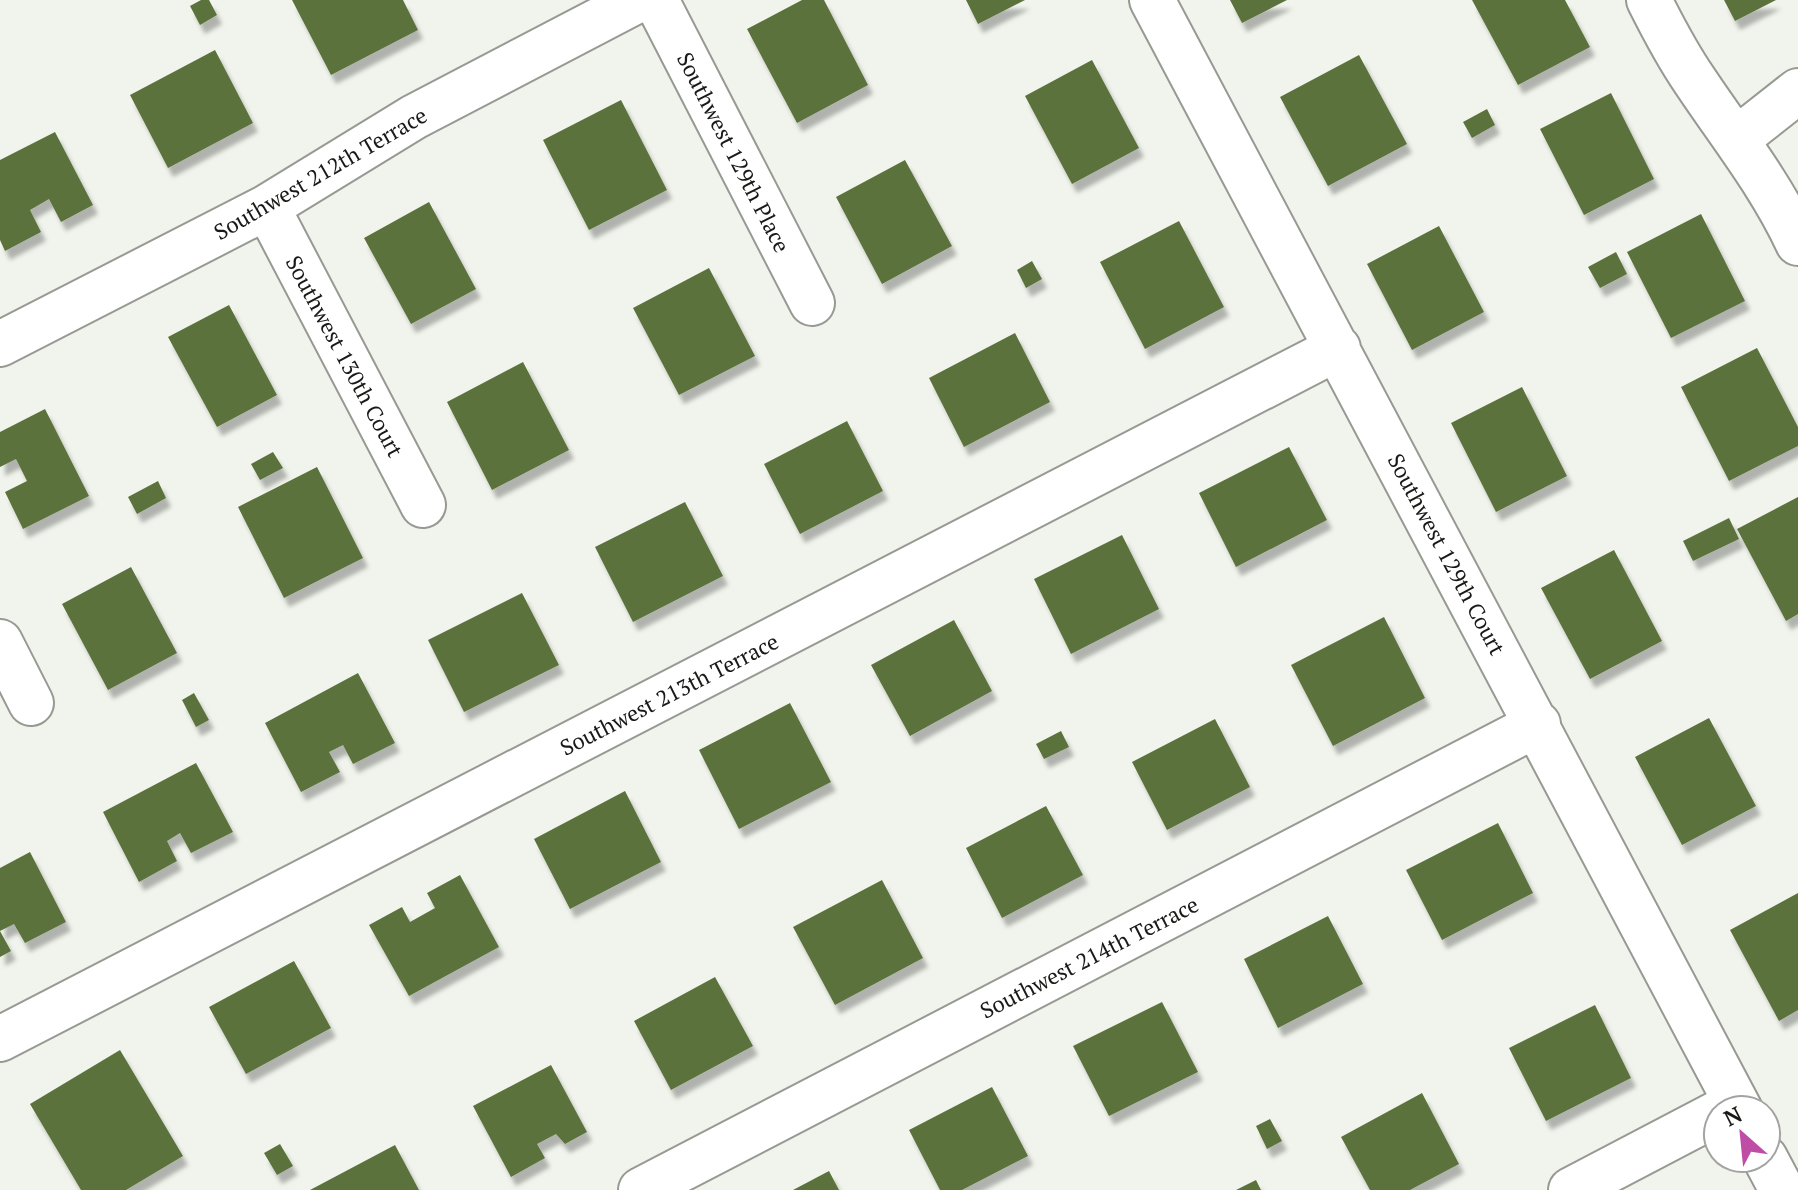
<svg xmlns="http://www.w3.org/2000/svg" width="1798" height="1190" viewBox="0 0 1798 1190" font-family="'PT Serif',serif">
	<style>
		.building { fill: #5c723e; filter: url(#shadow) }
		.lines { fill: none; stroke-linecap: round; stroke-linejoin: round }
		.minor-casing { stroke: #979a93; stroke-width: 48 }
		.minor { stroke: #fff; stroke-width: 44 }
		.labels { text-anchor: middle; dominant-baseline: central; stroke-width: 8; stroke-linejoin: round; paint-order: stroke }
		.street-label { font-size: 22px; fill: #181a17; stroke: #fff }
	</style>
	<defs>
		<filter id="shadow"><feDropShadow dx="5" dy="9" stdDeviation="2" flood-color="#0004"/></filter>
	</defs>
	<rect width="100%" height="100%" fill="#f0f4ec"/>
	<path class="building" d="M201,0h8l8,15 -17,10 -10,-19z
		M292,0h111l15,30 -87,45z
		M802,0h22l44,85 -71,38 -50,-94z
		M966,0h59l-47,24z
		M1230,0h57l-45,23z
		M1472,0h93l25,47 -72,38z
		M1724,0h52l-41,21z
		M215,50l38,73 -85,45 -38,-73z
		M1359,55l48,89 -79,42 -48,-89z
		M1092,60l47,88 -67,36 -47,-88z
		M1611,93l43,86 -70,36 -44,-86z
		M621,100l46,90 -78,40 -46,-90z
		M1487,109l8,16 -23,13 -9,-16z
		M55,132l38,73 -32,17 -12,-23 -19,11 11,22 -36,19 -5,-11v-80z
		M905,160l47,86 -70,38 -46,-87z
		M429,202l47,87 -65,35 -47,-86z
		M1701,214l44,87 -74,37 -44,-86z
		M1179,221l45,86 -79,42 -45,-87z
		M1439,226l45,86 -72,38 -45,-86z
		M1616,252l11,22 -27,14 -12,-21z
		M1032,261l10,18 -16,9 -9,-18z
		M709,268l46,88 -76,39 -46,-87z
		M229,305l48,90 -60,32 -49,-90z
		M1015,333l35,69 -86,45 -35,-69z
		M1757,348l41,79v19l-69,35 -48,-94z
		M523,362l46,88 -77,40 -45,-88z
		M1522,387l45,89 -71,36 -45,-89z
		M45,409l44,87 -66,33 -18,-37 22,-11 -11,-22 -16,8v-35z
		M847,421l36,70 -83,43 -36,-70z
		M1289,447l38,73 -91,47 -37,-74z
		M273,452l10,16 -23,12 -9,-16z
		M317,467l46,91 -79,40 -46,-91z
		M158,481l8,17 -29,16 -9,-17z
		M1798,497v117l-12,7 -49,-92z
		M685,502l38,74 -90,46 -38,-75z
		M1729,518l10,21 -46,22 -10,-20z
		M1122,535l37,74 -88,45 -37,-75z
		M1614,550l48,91 -72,38 -49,-91z
		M131,567l46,86 -69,37 -46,-86z
		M522,593l37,72 -95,47 -36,-72z
		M1384,617l41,81 -92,48 -42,-81z
		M954,620l38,71 -82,45 -39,-71z
		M358,673l37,70 -42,21 -10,-19 -14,7 11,20 -39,20 -36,-69z
		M194,693l15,27 -13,7 -14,-27z
		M790,703l41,79 -92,47 -40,-79z
		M1709,718l47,88 -74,39 -47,-88z
		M1215,719l35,68 -83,43 -35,-68z
		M1061,731l8,16 -25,12 -8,-15z
		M196,763l37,69 -42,21 -11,-20 -13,8 10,20 -38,21 -36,-70z
		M625,791l36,71 -91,47 -36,-70z
		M1046,806l37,69 -81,43 -36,-70z
		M1498,823l35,70 -91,47 -36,-70z
		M30,852l36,70 -41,21 -11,-19 -14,7 11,20 -11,6v-89z
		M460,875l39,72 -90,49 -40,-71 33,-18 8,15 25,-14 -8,-15z
		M882,880l41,78 -88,47 -42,-78z
		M1798,893v117l-19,11 -49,-91z
		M1328,916l35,68 -85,44 -34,-69z
		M294,961l37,67 -85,46 -37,-67z
		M715,977l38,69 -82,44 -37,-69z
		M1162,1002l36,70 -89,44 -36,-70z
		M1595,1005l36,73 -85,43 -37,-73z
		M120,1050l63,106 -57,34h-45l-51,-86z
		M551,1065l36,67 -22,12 -9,-10 -19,10 8,14 -34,19 -38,-71z
		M992,1087l36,69 -66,34h-22l-31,-60z
		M1422,1093l37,71 -49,26h-40l-29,-53z
		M1270,1119l12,22 -15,8 -11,-23z
		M280,1144l13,22 -16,9 -13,-22z
		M395,1145l24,45h-109z
		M829,1171l10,19h-46z
		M1256,1180l5,10h-25z"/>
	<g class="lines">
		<g class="minor-casing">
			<path id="minor" d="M656,0l156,303
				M1152,0l588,1110
				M1649,0c14,28 28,55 46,81 36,54 75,102 103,162
				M1737,139l61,-48
				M267,207l156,298
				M0,344l267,-137 147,-90 224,-117
				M0,642l31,61
				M0,1039l1338,-691
				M1765,1158l17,32
				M641,1190l897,-466
				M1571,1190l147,-77"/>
		</g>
		<use href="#minor" class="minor"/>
	</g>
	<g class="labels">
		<g class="street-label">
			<text transform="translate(734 152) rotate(63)">Southwest 129th Place</text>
			<text transform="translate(320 173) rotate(-30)">Southwest 212th Terrace</text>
			<text transform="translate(345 356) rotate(62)">Southwest 130th Court</text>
			<text transform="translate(1447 554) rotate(62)">Southwest 129th Court</text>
			<text transform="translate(669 694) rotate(-27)">Southwest 213th Terrace</text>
			<text transform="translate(1089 957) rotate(-27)">Southwest 214th Terrace</text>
		</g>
	</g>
	<g transform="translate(1742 1134) rotate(333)"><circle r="38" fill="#ffffff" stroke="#a3a3a2" stroke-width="2"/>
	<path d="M0-6L14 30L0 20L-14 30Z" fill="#bf4ca5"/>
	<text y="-12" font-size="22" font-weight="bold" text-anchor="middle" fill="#181a17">N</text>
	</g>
</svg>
